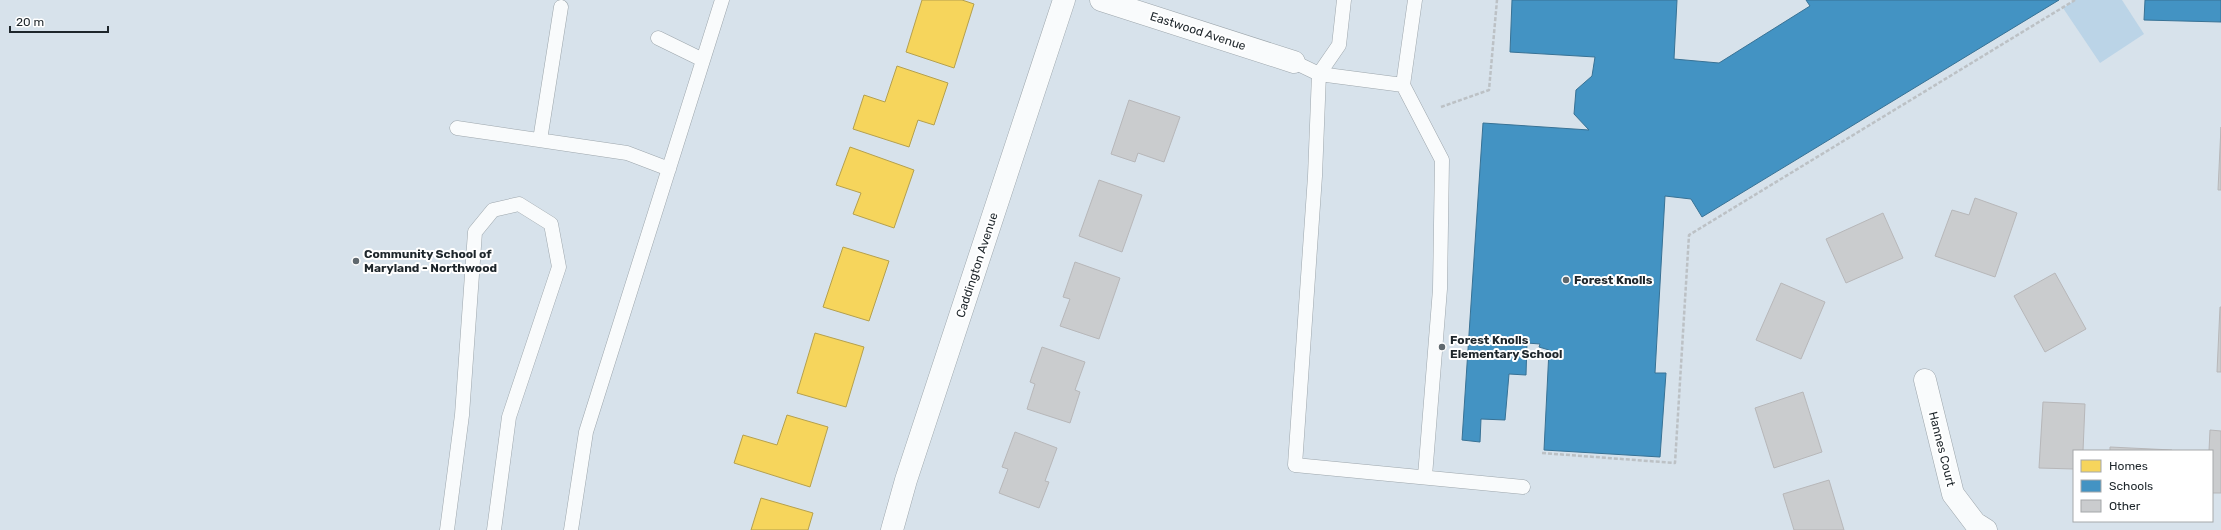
<svg xmlns="http://www.w3.org/2000/svg" width="2221" height="530" viewBox="0 0 2221 530" font-family="Rubik,sans-serif">
	<style>
		.green { fill: #bbd4e7 }
		.homes { fill: #f6d55c; stroke: #b5a04d }
		.schools { fill: #4393c3; stroke: #387295 }
		.building { fill: #caccce; stroke: #b7b7b9 }
		.lines { fill: none; stroke-linecap: round; stroke-linejoin: round }
		.lane-casing { stroke: #9da6ac; stroke-width: 15 }
		.street-casing { stroke: #9da6ac; stroke-width: 23 }
		.path { stroke: #bcc1c5; stroke-width: 2.5; stroke-dasharray: 4 2; stroke-linecap: butt }
		.lane { stroke: #f9fbfc; stroke-width: 14 }
		.street { stroke: #f9fbfc; stroke-width: 22 }
		.poi-dot { fill: #5f686e; stroke: #fff; stroke-width: 1.5 }
		.labels { text-anchor: middle; dominant-baseline: central; stroke-width: 4; stroke-linejoin: round; paint-order: stroke }
		.street-label { font-size: 12px; fill: #1e262b; stroke: #fff }
		.poi-label { font-size: 12px; font-weight: bold; fill: #1e262b; stroke: #fff; text-anchor: start }
	</style>
	<rect width="100%" height="100%" fill="#d7e2eb"/>
	<path class="green" d="M2075,0h47l22,34 -44,29 -37,-55z"/>
	<path class="homes" d="M922,0h40l12,4 -20,64 -48,-16z
		M897,66l51,17 -14,42 -16,-5 -9,27 -56,-18 11,-34 21,7z
		M850,147l64,23 -20,58 -41,-14 8,-21 -25,-8z
		M843,247l46,14 -20,60 -46,-14z
		M815,333l49,14 -18,60 -49,-14z
		M787,415l41,12 -18,60 -76,-24 9,-28 34,10z
		M761,498l52,15 -5,17h-57z"/>
	<path class="schools" d="M1512,0h165l-3,59 45,4 91,-57 -4,-6h253l-357,217 -11,-18 -26,-3 -10,177h11l-6,84 -116,-7 5,-100 -10,-3 1,-3 -13,-1 -1,32 -17,-1 -4,46 -24,-1 -1,23 -18,-2 21,-317 106,7 -15,-16 2,-24 16,-14 3,-19 -85,-5z
		M2145,0h76v22l-77,-2z"/>
	<path class="building" d="M1129,100l51,17 -16,45 -26,-9 -3,9 -24,-8z
		M2221,127v63h-3z
		M1099,180l43,15 -20,57 -43,-16z
		M1975,198l42,15 -22,64 -60,-21 17,-46 17,5z
		M1883,213l20,45 -57,25 -20,-44z
		M1075,262l45,16 -21,61 -39,-13 10,-27 -7,-2z
		M2055,273l31,56 -41,23 -31,-56z
		M1781,283l44,19 -24,57 -45,-19z
		M2220,307h1v65h-4z
		M1042,347l43,15 -10,28 5,2 -10,31 -43,-14 8,-25 -5,-2z
		M1803,392l19,60 -48,16 -19,-60z
		M2043,402l42,2 -2,47h-9v18l-35,-1z
		M2210,430l11,1v62h-9v-42h-3z
		M1015,432l42,16 -12,33 4,1 -10,26 -40,-15 9,-24 -6,-2z
		M2110,447l62,3v1h-62z
		M1829,480l15,50h-50l-11,-36z"/>
	<g class="lines">
		<g class="lane-casing">
			<path id="lane" d="M1344,0l-5,45 -20,29 -4,102 -20,289 228,22
				M1415,0l-12,85 39,75 -2,129 -15,187
				M658,38l45,22
				M1294,62l25,12 84,11
				M457,128l170,25 42,16
				M540,140l21,-133
				M447,530l15,-115 13,-183 18,-22 26,-6 32,20 8,43 -50,150 -15,113
				M571,530l15,-98 136,-432"/>
		</g>
		<g class="street-casing">
			<path id="street" d="M1101,0l193,62
				M1925,380l28,114 22,29 11,7
				M892,530l14,-50 158,-480"/>
		</g>
		<path class="path" d="M1441,107l48,-17 8,-90
			M1542,453l133,10 14,-228 386,-235"/>
		<use href="#lane" class="lane"/>
		<use href="#street" class="street"/>
	</g>
	<g class="poi-dot">
		<circle cx="356" cy="261" r="4"/>
		<circle cx="1566" cy="280" r="4"/>
		<circle cx="1442" cy="347" r="4"/>
	</g>
	<g class="labels">
		<g class="street-label">
			<text transform="translate(1198 31) rotate(18)">Eastwood Avenue</text>
			<text transform="translate(977 265) rotate(-72)">Caddington Avenue</text>
			<text transform="translate(1942 449) rotate(76)">Hannes Court</text>
		</g>
		<g class="poi-label">
			<text x="364" y="254">Community School of<tspan x="364" dy="14">Maryland - Northwood</tspan></text>
			<text x="1574" y="280">Forest Knolls</text>
			<text x="1450" y="340">Forest Knolls<tspan x="1450" dy="14">Elementary School</tspan></text>
		</g>
	</g>
	<rect x="2073" y="450" width="140" height="72" fill="#ffffff" stroke="#a5a8aa"/>
	<rect x="2081" y="460" width="20" height="12" fill="#f6d55c" stroke="#a5a8aa"/>
	<text x="2109" y="470" font-size="12" fill="#1e262b">Homes</text>
	<rect x="2081" y="480" width="20" height="12" fill="#4393c3" stroke="#a5a8aa"/>
	<text x="2109" y="490" font-size="12" fill="#1e262b">Schools</text>
	<rect x="2081" y="500" width="20" height="12" fill="#caccce" stroke="#a5a8aa"/>
	<text x="2109" y="510" font-size="12" fill="#1e262b">Other</text>
	<path d="M10 26v6h98v-6" fill="none" stroke="#1e262b" stroke-width="2"/>
	<text x="16" y="26" font-size="12" fill="#1e262b" stroke="#ffffff" stroke-width="3" paint-order="stroke">20 m</text>
</svg>
